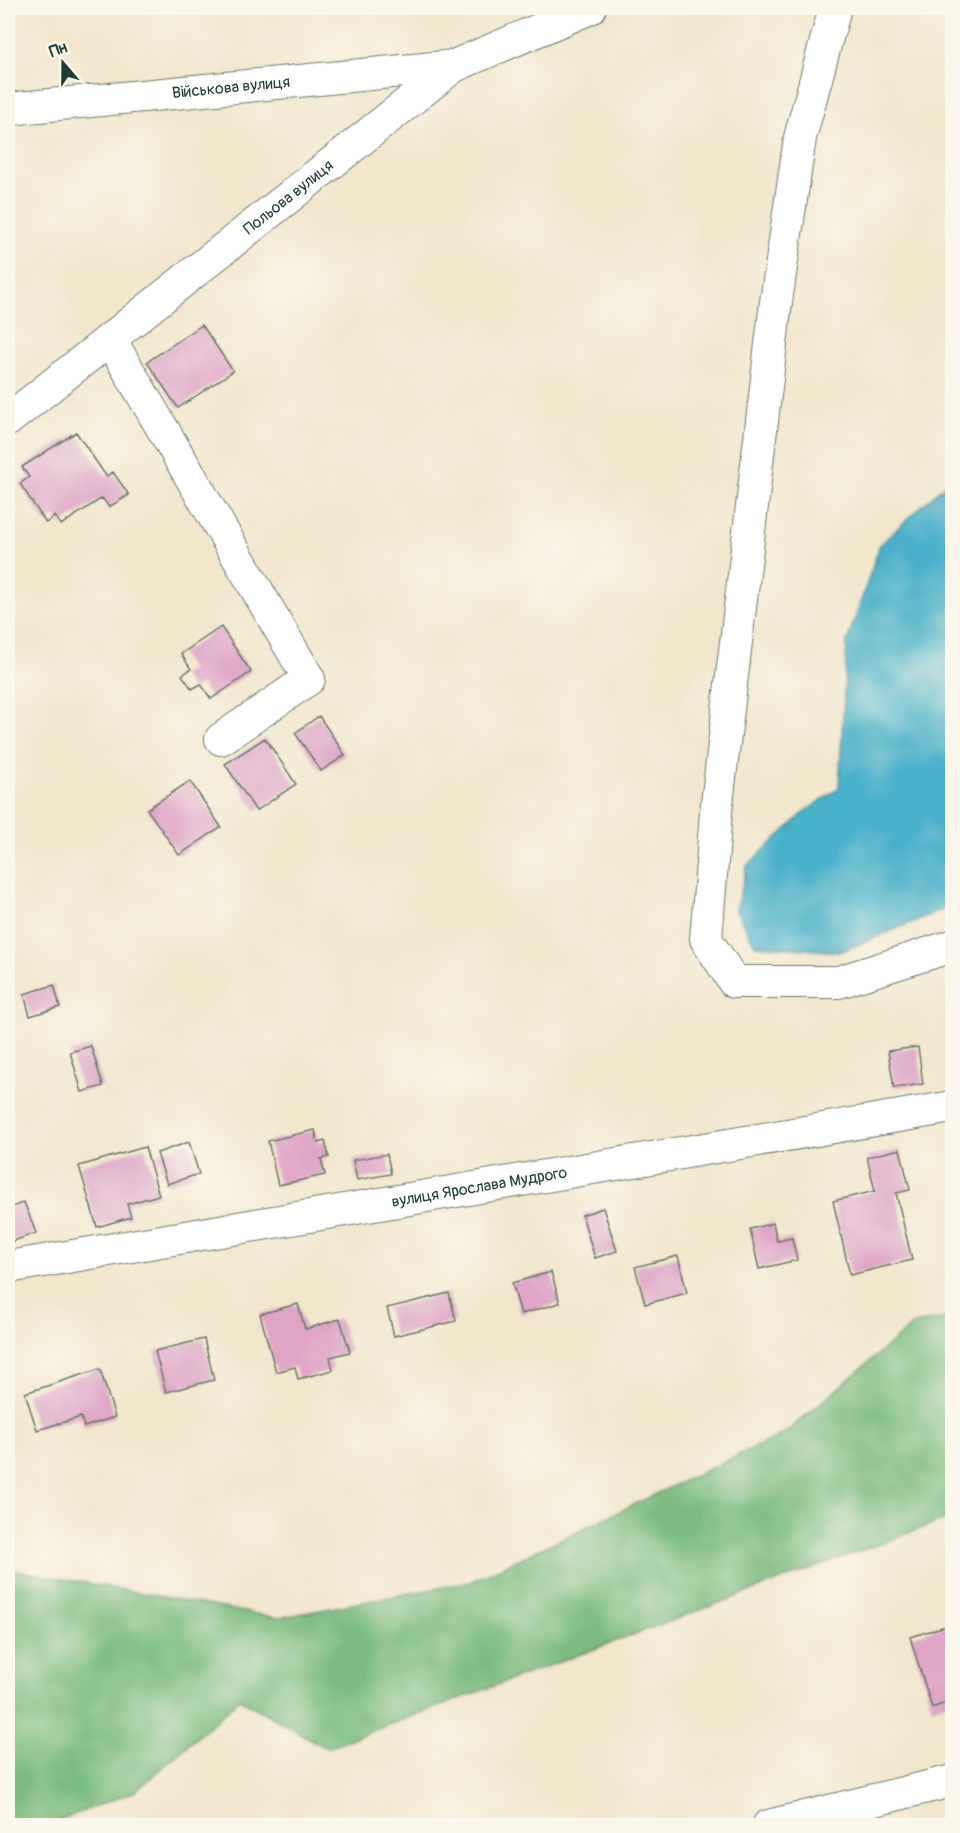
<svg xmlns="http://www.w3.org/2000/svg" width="960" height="1833" viewBox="0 0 960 1833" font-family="Pangolin,sans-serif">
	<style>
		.forest { fill: #7cbd7f; stroke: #4e7d5a; stroke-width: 1.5 }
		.water { fill: #4ab0c9; stroke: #34767e; stroke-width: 1.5 }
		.building { fill: #dea5c6 }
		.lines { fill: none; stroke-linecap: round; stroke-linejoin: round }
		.street-casing { stroke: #697869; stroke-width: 34 }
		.street { stroke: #fff; stroke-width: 32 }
		.labels { text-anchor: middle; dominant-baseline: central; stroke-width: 4.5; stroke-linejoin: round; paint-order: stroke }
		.street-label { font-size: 16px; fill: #1f3d34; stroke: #fbf7ec }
	</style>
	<rect width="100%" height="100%" fill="#fbf7ec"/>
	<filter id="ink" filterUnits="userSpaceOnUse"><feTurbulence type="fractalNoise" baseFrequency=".0167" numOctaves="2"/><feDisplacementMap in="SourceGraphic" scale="12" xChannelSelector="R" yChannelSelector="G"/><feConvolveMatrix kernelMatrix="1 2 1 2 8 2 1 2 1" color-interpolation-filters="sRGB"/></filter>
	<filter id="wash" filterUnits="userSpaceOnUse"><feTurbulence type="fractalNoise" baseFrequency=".008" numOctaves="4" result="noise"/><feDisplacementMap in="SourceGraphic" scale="24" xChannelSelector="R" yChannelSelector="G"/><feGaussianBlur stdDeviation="1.35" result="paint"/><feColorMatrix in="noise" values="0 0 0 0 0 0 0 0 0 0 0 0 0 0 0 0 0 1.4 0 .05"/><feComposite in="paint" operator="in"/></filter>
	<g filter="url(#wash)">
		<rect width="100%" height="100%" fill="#f2e6cb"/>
		<path class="forest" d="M952,1317v200l-626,231 -86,-49 -104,92 -89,34h-39v-256l270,49 192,-36 315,-149 129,-109z"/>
		<path class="water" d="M952,478v428l-112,46 -85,-7 -19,-34 11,-45 59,-55 33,-23 8,-146 33,-97z"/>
		<g id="blocks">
			<path class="building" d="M202,325l31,46 -55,37 -31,-46z
				M76,432l30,44 7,-4 16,23 -20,12 -7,-9 -41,27 -6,-9 -9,7 -26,-39 9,-7 -7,-10z
				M221,627l30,45 -40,27 -10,-15 -9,5 -10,-14 9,-6 -10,-15z
				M319,716l26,39 -24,16 -26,-38z
				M265,738l31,46 -40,27 -31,-47z
				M190,781l31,46 -42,28 -32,-46z
				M54,985l6,22 -30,9 -6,-22z
				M91,1046l12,40 -21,6 -12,-40z
				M918,1047l5,37 -29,4 -6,-37z
				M315,1130l3,13 7,-2 4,16 -8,2 4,16 -47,10 -10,-44z
				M189,1142l10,32 -32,10 -10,-31z
				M145,1147l14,48 -32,9 4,13 -34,10 -18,-61z
				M900,1149l10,41 -14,3 16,67 -62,15 -17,-74 42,-10 -8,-34z
				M387,1154l4,20 -34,6 -4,-20z
				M24,1202l12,31 -28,10v-34z
				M603,1208l14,43 -22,7 -13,-43z
				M773,1223l4,18 15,-3 5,22 -38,9 -9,-40z
				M678,1256l9,37 -42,11 -10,-37z
				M551,1272l9,31 -39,11 -9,-31z
				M449,1293l7,28 -62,15 -7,-28z
				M298,1304l7,25 35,-10 10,33 -20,5 3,13 -35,9 -3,-12 -19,5 -16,-58z
				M204,1339l10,41 -48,12 -11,-41z
				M100,1369l15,48 -31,10 -3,-10 -44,13 -12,-37z
				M952,1624v77l-20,7 -22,-71z"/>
		</g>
	</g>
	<g filter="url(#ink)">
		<use href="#blocks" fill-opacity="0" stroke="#697869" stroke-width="1.5"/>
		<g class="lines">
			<g class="street-casing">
				<g id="street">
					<path d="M835,8l-35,130 -24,164 -60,510 -10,127 28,43h105l113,-36"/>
					<path id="s1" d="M8,109l446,-43"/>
					<path d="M110,339l199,340 -88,60"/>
					<path id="s2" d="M8,420l446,-354 136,-58"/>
					<path id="s3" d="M8,1267l944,-160"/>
					<path d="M768,1826l184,-45"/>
				</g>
			</g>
			<use href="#street" class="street"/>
		</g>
	</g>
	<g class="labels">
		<g class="street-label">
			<text stroke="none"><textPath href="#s1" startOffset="224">Військова вулиця</textPath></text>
			<text stroke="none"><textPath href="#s2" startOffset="358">Польова вулиця</textPath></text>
			<text stroke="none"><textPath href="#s3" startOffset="478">вулиця Ярослава Мудрого</textPath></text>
		</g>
	</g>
	<rect width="960" height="1833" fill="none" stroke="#fbf7ec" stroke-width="30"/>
	<g transform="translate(63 63) rotate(340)" stroke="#fbf7ec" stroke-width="4.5" paint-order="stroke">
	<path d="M0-4.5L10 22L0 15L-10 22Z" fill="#1f3d34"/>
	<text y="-9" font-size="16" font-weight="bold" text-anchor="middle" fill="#1f3d34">Пн</text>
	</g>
</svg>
